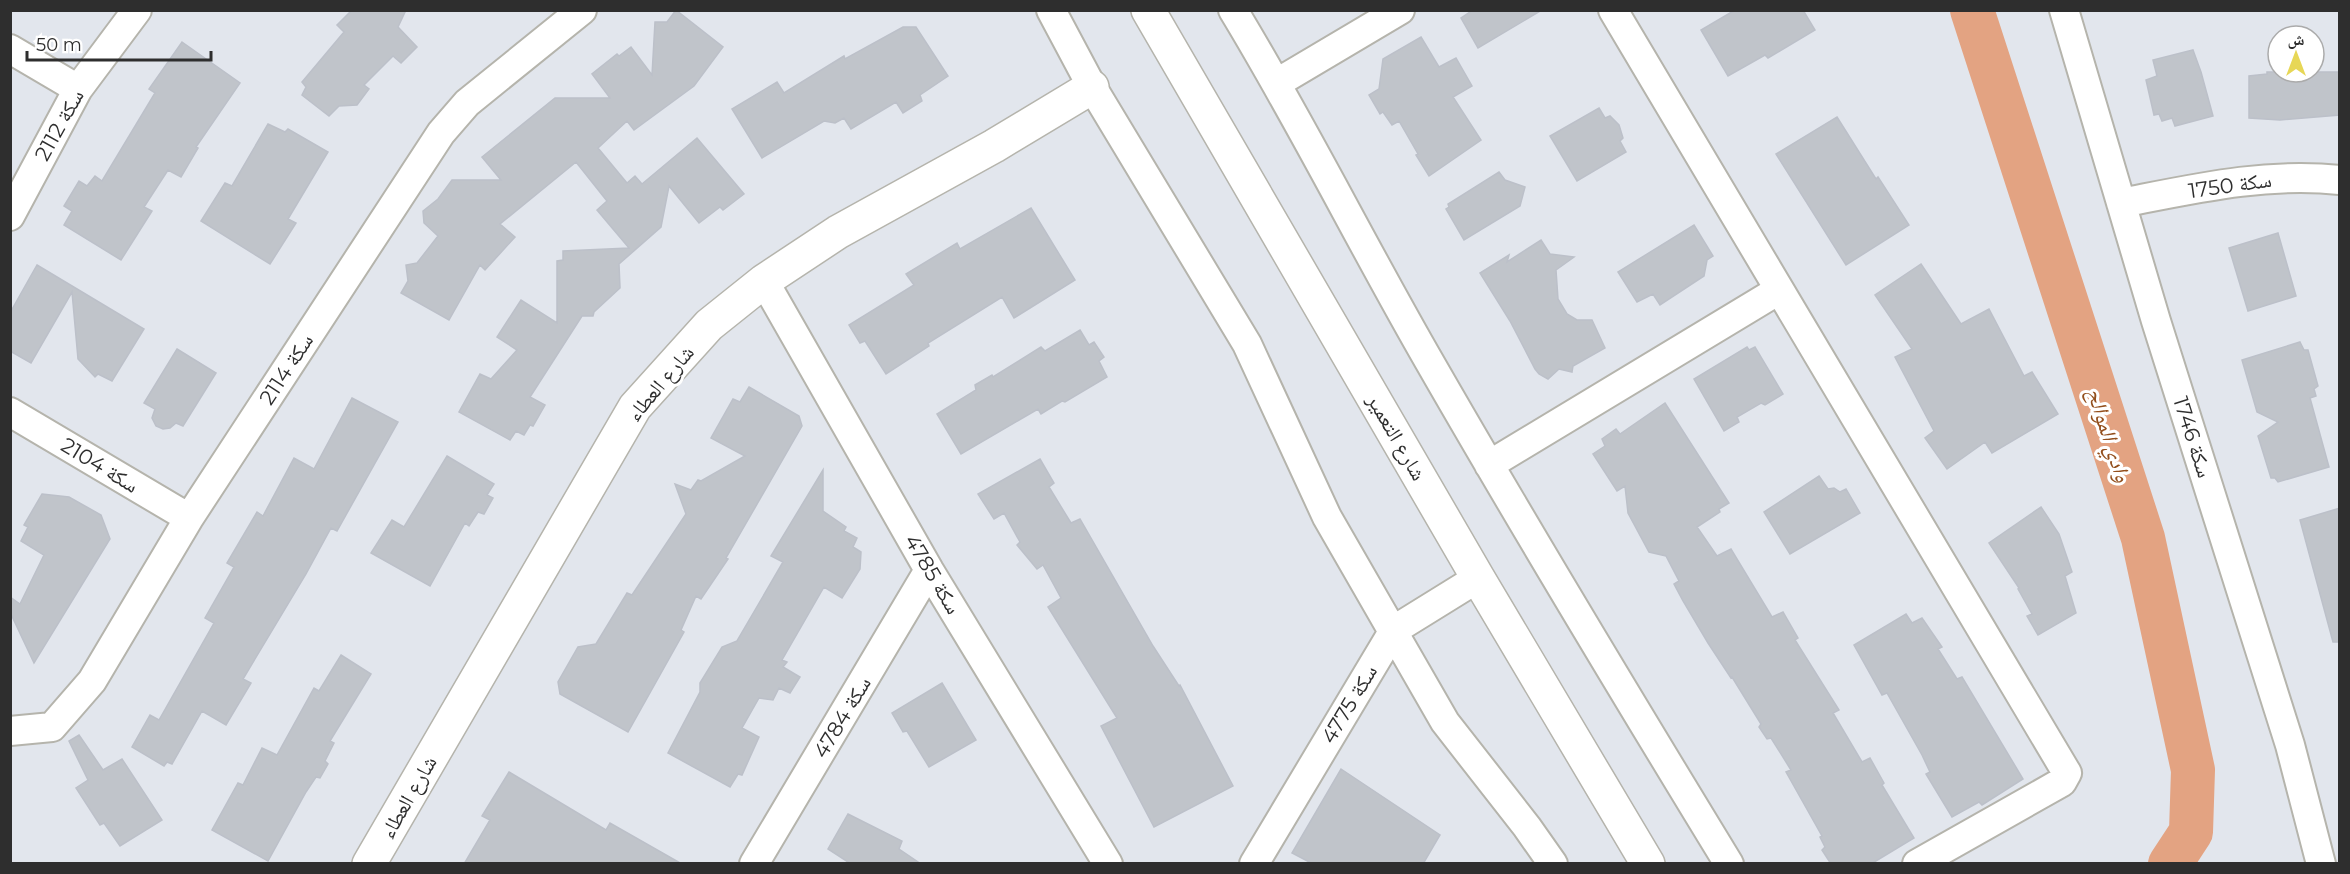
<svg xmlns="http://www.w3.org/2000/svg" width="2350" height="874" viewBox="0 0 2350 874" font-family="Montserrat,'Noto Naskh Arabic',sans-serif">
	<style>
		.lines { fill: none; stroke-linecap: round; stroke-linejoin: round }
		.river { stroke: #e3a382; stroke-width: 44 }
		.building { fill: #c0c4ca; stroke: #bcc0c9; stroke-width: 1.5 }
		.minor-casing { stroke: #b5b4ac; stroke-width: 32 }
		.tertiary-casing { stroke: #b5b4ac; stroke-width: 36 }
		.secondary-casing { stroke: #b5b4ac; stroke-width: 36 }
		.minor { stroke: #fff; stroke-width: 28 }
		.tertiary { stroke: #fff; stroke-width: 33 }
		.secondary { stroke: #fff; stroke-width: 33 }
		.labels { text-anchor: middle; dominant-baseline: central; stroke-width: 6; stroke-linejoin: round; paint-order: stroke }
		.street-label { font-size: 21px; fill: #2e2e2e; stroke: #fff }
		.water-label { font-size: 22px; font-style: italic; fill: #934f1d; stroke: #fff }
	</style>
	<rect width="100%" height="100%" fill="#e2e6ed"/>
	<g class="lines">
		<path class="river" d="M1972,10l171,528 50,232 -2,62 -21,32"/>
	</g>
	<path class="building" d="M352,10h54l-8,17 19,20 -16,16 -8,-7 -29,29 5,4 -12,16 -18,1 -10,10 -27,-21 4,-8 -4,-5 42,-50 -7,-7z
		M676,10l47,37 -29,39 -60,44 -7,-9 -29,27 29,35 8,-7 7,8 55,-46 47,56 -21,16 -3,-3 -21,16 -30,-37 -8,41 -42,37 1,24 -26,24 -1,4h-11l-52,81 15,8 -12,21 -3,-1 -6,10 -8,-4 -6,9 -51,-28 21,-38 11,5 26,-29 -20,-13 24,-37 36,23v-62l6,-1v-9l66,-3 -32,-38 10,-9 -31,-39 -76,62 15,13 -30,33 -5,-5 -31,55 -48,-27 7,-12 -2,-16 11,-2 21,-27 -14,-13 -1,-12 15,-12 14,-19h49l-19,-23 73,-59h55l-18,-24 25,-20 2,2 12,-9 21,28 3,-53h12z
		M1473,10h69l-64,38 -17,-30z
		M1735,10h68l12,20 -47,28 -3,-3 -37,21 -27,-46z
		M903,27h13l32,49 -28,19 2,6 -19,12 -7,-11 -45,27 -7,-11 -9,5 -11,-2 -62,37 -30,-49 45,-27 7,11 60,-37 1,3z
		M1421,37l18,30 17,-9 16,28 -19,11 28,43 -52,36 -13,-21 2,-1 -19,-33 -7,4 -9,-13 -3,2 -11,-19 10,-6 4,-30z
		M182,42l58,41 -44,64 2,1 -17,29 -13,-7 -24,37 8,4 -31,49 -57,-35 8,-14 -8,-5 15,-25 8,5 8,-10 7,5 53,-88 -6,-4z
		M2193,50l8,22 12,44 -38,10 -3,-8 -10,3 -3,-7 -5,1 -8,-35 11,-4 -4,-16z
		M2267,72h73v43l-60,5 -31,-2v-42l18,-2z
		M1599,108l6,10 5,-2 9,9 4,13 -3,3 6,11 -49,29 -27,-45z
		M1837,117l39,62 2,-2 31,48 -63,40 -70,-111z
		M268,124l17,8 3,-3 40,23 -40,67 8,4 -26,41 -69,-43 24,-38 7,3z
		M1499,172l6,8 20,7 -5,19 -56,34 -18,-31 3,-2 -1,-3z
		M1031,208l44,72 -61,38 -12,-21 -74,46 1,3 -43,28 -21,-33 -5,2 -11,-18 65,-40 -8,-11 51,-31 3,6z
		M1694,225l19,31 -6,4 -3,16 -44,29 -7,-11 -16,8 -19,-30z
		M2278,233l18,63 -48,15 -19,-63z
		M1541,240l9,14 24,3 -18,13 2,29 9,15 10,6h15l13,28 -32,18 -1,6 -13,-3 -11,10 -9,-5 -4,-5 -25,-48 -30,-48 29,-18 -2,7z
		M1921,264l40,60 28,-15 35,67 8,-4 26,42 -66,39 -7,-11 -38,27 -22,-31 9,-7 -39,-74 17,-8 -37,-54z
		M37,265l107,64 -32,52 -14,-7 -3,3 -17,-18 -6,-67 -41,71 -21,-12v-38z
		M1080,330l9,15 5,-3 10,15 -5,4 8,16 -42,25 -3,-1 -21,13 -3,-5 -77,45 -24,-40 39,-24 -1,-5 17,-10 1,2 48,-30 4,4z
		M2300,342l4,8h4l10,36 -4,3 2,7 -6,2 19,69 -51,15 -3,-4h-4l-13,-42 20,-14 -21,-10 -15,-52z
		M1747,347l2,3 6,-3 28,47 -18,11 -4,-2 -24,14 2,5 -15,9 -30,-52z
		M177,349l39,24 -33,53 -7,-3 -6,5 -7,1 -7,-3 -4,-8 3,-9 -11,-6z
		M749,387l50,29 3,10 -76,132 2,1 -27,40 -5,-3 -15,34 3,2 -56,100 -68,-38 -2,-12 20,-35 18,-3 31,-51 5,2 54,-81 -11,-30 16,6 7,-10 3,1 44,-25 -34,-18 22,-39 7,3z
		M352,398l46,24 -61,109 -6,-3 -25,46 -63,105 8,4 -25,42 -24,-14 -30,53 -5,-2 -3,4 -32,-19 18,-32 9,5 55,-97 -9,-5 29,-51 -7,-4 30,-51 6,4 31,-58 20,11z
		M1665,403l64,100 -10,6 1,3 -23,15 20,29 14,-7 41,68 11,-5 15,26 -3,2 44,70 -6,3 29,49 8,-4 14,25 -2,2 32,53 -43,26h-40l-9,-14 3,-3 -5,-10 2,-1 -36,-64 5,-2 -20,-32 -4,1 -8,-12 2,-3 -29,-47 -1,1 -23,-35 -25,-42 -9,-17 5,-3 -13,-25 -17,-4 -21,-39 -3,-27 -8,5 -24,-37 12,-8 -3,-7 14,-10 4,5z
		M447,456l47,28 -7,11 6,3 -9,16 -6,-2 -9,14 -4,-3 -35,63 -59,-33 21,-33 12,7z
		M1040,459l14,24 -5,4 22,36 9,-4 73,127 26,40 1,-1 53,101 -79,41 -53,-101 16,-8 -69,-111 13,-9 -18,-33 -6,4 -20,-24 3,-3 -16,-29 -10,6 -16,-25z
		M823,470v41l23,16 -2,4 13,7 -4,9 8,5 -1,17 -18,29 -18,-11 -42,73 5,2 -4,5 17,10 -10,16 -11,-5 -6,12 -14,-2 -17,30 17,9 -17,38 -4,-1 -8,13 -62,-34 32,-61v-9l22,-36 15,-6 46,-79 -12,-6z
		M1819,476l9,13 6,-1 6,4 6,-3 14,24 -70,41 -26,-42z
		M42,494l27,3 32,18 9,24 -76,124 -24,-51v-15l10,7 24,-49 -23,-14 7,-14 -4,-2z
		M2041,507l18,27 13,38 -7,4 11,37 -38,22 -11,-19 5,-2 -14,-25 1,-1 -30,-45z
		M2340,508v134h-7l-33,-122z
		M1906,614l6,9 10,-5 20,29 -4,2 19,30 5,-2 61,102 -41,26 -3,-3 -27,15 -26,-43 4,-2 -8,-17 -35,-62 -5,2 -28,-50z
		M341,655l30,19 -41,67 4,2 -9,18 3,3 -8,14 -4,-1 -10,15 -38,69 -56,-31 26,-47 5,2 19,-37 15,7 37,-67 5,3z
		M942,683l34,57 -47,27 -22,-36 -4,1 -11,-19z
		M79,735l24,35 19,-11 40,61 -42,26 -16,-23 -4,2 -24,-37 12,-8 -19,-39z
		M1341,769l99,66 -17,29h-110l-21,-11z
		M509,772l97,58 4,-7 72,41h-218l26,-44 -8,-4z
		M848,814l54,27 -3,8 22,15h-70l-23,-15z"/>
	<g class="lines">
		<g class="minor-casing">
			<path id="minor" d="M1051,10l41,77 155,257 80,173 118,205 82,105 26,37
				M1233,10c70,115 129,235 196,351 97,169 198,336 300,503
				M1613,10l454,763 -5,9 -145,82
				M2064,10l92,311 134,424 31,119
				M10,49l68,40
				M1277,83l123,-73
				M2121,203c72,-14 144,-31 219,-23
				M10,216l68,-127 59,-79
				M764,281l165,289 179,294
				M10,412l179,106
				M1489,465l290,-175
				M10,731l42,-4 40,-46 97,-163 252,-385 26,-30 115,-93
				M754,864l175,-294
				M1254,864l140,-234 84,-52"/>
		</g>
		<g class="tertiary-casing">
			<path id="tertiary" d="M369,864l266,-457 74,-82 55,-44 74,-49 156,-86 98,-59"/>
		</g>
		<g class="secondary-casing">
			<path id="secondary" d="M1148,10l330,568 170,286"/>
		</g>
		<use href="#minor" class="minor"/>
		<use href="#tertiary" class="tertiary"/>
		<use href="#secondary" class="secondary"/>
	</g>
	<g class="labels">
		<g class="street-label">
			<text transform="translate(59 125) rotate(-61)">سكة 2112</text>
			<text transform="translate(2230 185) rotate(-8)">سكة 1750</text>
			<text transform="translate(286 369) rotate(-57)">سكة 2114</text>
			<text transform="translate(660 383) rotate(-50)">شارع العطاء</text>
			<text transform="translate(1397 437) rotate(60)">شارع التعمير</text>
			<text transform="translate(2193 437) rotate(72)">سكة 1746</text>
			<text transform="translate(100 465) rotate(31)">سكة 2104</text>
			<text transform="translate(933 574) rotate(59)">سكة 4785</text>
			<text transform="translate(1349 704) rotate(-59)">سكة 4775</text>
			<text transform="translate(842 717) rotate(-59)">سكة 4784</text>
			<text transform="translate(408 797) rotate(-60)">شارع العطاء</text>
		</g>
		<g class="water-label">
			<text transform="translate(2109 435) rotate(72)">وادي الموالح</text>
		</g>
	</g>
	<rect width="2350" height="874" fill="none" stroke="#2e2e2e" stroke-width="24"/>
	<g transform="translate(2296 54)"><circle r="28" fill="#ffffff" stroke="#ababab" stroke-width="1.5"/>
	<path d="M0-4.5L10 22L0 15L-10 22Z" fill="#e7d756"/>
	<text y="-9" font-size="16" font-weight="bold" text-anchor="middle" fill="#2e2e2e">ش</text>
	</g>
	<path d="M27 51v9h184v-9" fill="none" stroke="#2e2e2e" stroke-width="3"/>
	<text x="36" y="51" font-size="18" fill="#2e2e2e" stroke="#ffffff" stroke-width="4.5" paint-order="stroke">50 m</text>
</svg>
